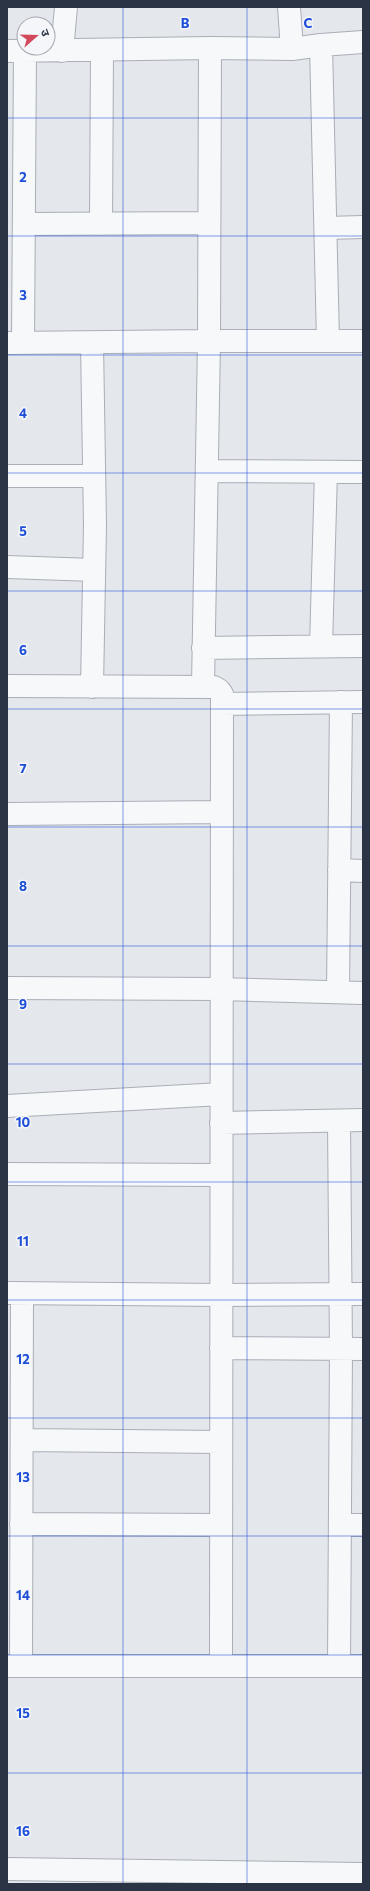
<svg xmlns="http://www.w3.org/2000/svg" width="370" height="1891" viewBox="0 0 370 1891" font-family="Commissioner,'Noto Sans Devanagari',sans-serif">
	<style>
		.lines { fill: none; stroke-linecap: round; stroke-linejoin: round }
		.minor-casing { stroke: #a9aeb7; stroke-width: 24 }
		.tertiary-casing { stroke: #a9aeb7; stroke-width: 24 }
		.minor { stroke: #f7f8fa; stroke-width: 22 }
		.tertiary { stroke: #f7f8fa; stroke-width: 22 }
		.grid { fill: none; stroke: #1d4ed8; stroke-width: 1; stroke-opacity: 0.55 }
		.grid-label { font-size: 13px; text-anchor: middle; font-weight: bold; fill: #1d4ed8; stroke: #f4f6f9; stroke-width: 3; stroke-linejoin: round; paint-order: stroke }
	</style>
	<rect width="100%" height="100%" fill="#e4e7ec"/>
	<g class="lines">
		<g class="minor-casing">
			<path id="minor" d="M289,7l3,42
				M321,45l7,296
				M7,51l203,-3 82,1 29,-4 42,-3
				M62,51l4,-44
				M24,224l185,-1
				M101,224l1,-174
				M326,228l37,-1
				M7,343l202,-2h154
				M23,343l2,-292
				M207,471l156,1
				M7,476h87
				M7,567l87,3
				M321,646l5,-174
				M203,648l160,-2
				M7,686l207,1 5,3 3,4 -1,972
				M92,687l3,-162 -3,-182
				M203,687l6,-346 1,-293
				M222,704l141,-2
				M7,814l215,-2
				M339,870l24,1
				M7,988l214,1 142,4
				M338,992l3,-290
				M7,1106l214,-12
				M221,1123l142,-3
				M7,1174l214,1
				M8,1293l213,2 142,-1
				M221,1348l142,1
				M22,1440l199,2
				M21,1524l200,1
				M340,1525h23
				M339,1665l2,-316 -2,-228
				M21,1666l1,-373
				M7,1869l356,5"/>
		</g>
		<g class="tertiary-casing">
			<path id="tertiary" d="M7,1666h356"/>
		</g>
		<use href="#minor" class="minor"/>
		<use href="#tertiary" class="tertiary"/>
	</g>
	<path class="grid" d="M123,7v1877M247,7v1877M7,118h356M7,236h356M7,355h356M7,473h356M7,591h356M7,709h356M7,827h356M7,946h356M7,1064h356M7,1182h356M7,1300h356M7,1418h356M7,1536h356M7,1655h356M7,1773h356"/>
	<g class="grid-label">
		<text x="185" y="28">B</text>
		<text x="308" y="28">C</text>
		<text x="23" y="182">2</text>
		<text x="23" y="300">3</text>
		<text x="23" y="418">4</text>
		<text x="23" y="536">5</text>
		<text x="23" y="655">6</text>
		<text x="23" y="773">7</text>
		<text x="23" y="891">8</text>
		<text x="23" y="1009">9</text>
		<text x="23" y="1127">10</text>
		<text x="23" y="1246">11</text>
		<text x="23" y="1364">12</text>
		<text x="23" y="1482">13</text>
		<text x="23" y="1600">14</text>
		<text x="23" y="1718">15</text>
		<text x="23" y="1836">16</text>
	</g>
	<rect width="370" height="1891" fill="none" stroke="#2b3445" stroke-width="16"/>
	<g transform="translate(36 36) rotate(70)"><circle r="19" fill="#f4f6f9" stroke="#a4a8b1"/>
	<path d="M0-3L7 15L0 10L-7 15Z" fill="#d1495b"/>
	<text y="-6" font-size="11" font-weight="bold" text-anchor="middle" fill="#2b3445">उ</text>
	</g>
</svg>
